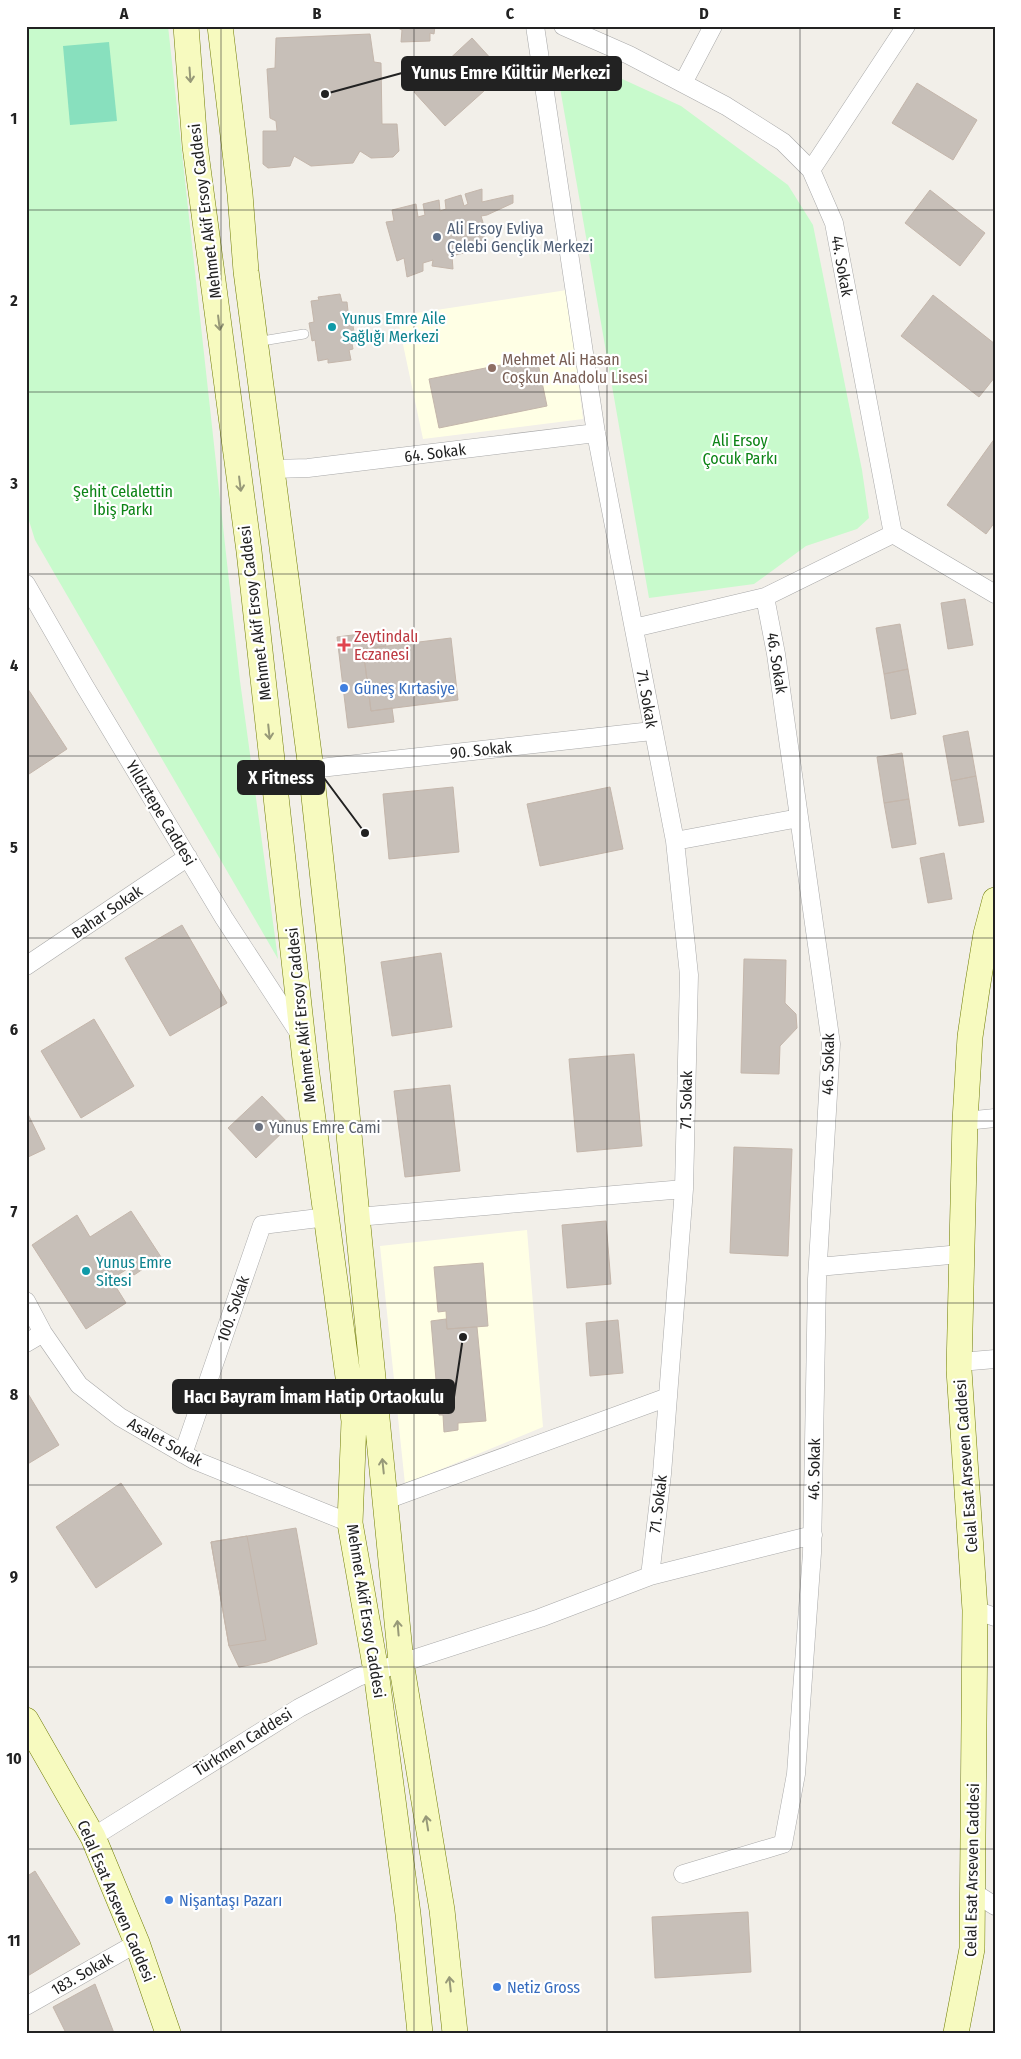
<svg xmlns="http://www.w3.org/2000/svg" width="1021" height="2059" viewBox="0 0 1021 2059" font-family="'Fira Sans Condensed',sans-serif">
	<style>
		.education { fill: #ffffe5 }
		.park { fill: #c8facc }
		.pitch { fill: #88e0be }
		.building { fill: #c7bfb8; stroke: #c4b6ab }
		.lines { fill: none; stroke-linecap: round; stroke-linejoin: round }
		.service-casing { stroke: #a9a9a9; stroke-width: 10 }
		.minor-casing { stroke: #a9a9a9; stroke-width: 19 }
		.secondary-casing { stroke: #707d05; stroke-width: 26 }
		.service { stroke: #fff; stroke-width: 9 }
		.minor { stroke: #fff; stroke-width: 18 }
		.secondary { stroke: #f7fabf; stroke-width: 25 }
		.oneway { stroke: #979978 }
		.grid { fill: none; stroke: #222; stroke-width: 1; stroke-opacity: 0.55 }
		.service-dot { fill: #5c6f8a; stroke: #fff; stroke-width: 2 }
		.culture-dot { fill: #0f9aa8; stroke: #fff; stroke-width: 2 }
		.education-dot { fill: #8d6e63; stroke: #fff; stroke-width: 2 }
		.health-dot { fill: #e0444e; stroke: #fff; stroke-width: 2 }
		.shop-dot { fill: #3f7fe0; stroke: #fff; stroke-width: 2 }
		.worship-dot { fill: #6b7280; stroke: #fff; stroke-width: 2 }
		.labels { text-anchor: middle; dominant-baseline: central; stroke-width: 4.5; stroke-linejoin: round; paint-order: stroke }
		.street-label { font-size: 16px; fill: #222; stroke: #fff }
		.service-label { font-size: 16px; fill: #4e5e75; stroke: #fff; text-anchor: start }
		.culture-label { font-size: 16px; fill: #0d838f; stroke: #fff; text-anchor: start }
		.education-label { font-size: 16px; fill: #785e54; stroke: #fff; text-anchor: start }
		.park-label { font-size: 16px; fill: #0c8416; stroke: #fff }
		.health-label { font-size: 16px; fill: #be3a42; stroke: #fff; text-anchor: start }
		.shop-label { font-size: 16px; fill: #366cbe; stroke: #fff; text-anchor: start }
		.worship-label { font-size: 16px; fill: #5b616d; stroke: #fff; text-anchor: start }
		.leader { fill: none; stroke: #222; stroke-width: 2 }
		.callout-dot { fill: #222; stroke: #fff; stroke-width: 2 }
		.callout { fill: #222; stroke: #222; stroke-width: 2 }
		.callout-label { font-size: 18px; text-anchor: middle; font-weight: bold; fill: #fff }
		.neatline { fill: none; stroke: #222; stroke-width: 2 }
		.grid-label { font-size: 16px; text-anchor: middle; font-weight: bold; fill: #222 }
	</style>
	<rect width="100%" height="100%" fill="#f2efe9"/>
	<path class="education" d="M567,290l16,129 -160,20 -26,-123z
		M527,1230l16,197 -138,57 -25,-238z"/>
	<path class="park" d="M26,26h142l72,655 38,278 -243,-419 -9,-29z
		M594,66l87,40 107,79 25,40 49,245 7,48 -12,11 -51,17 -52,38 -105,14 -90,-516z"/>
	<path class="pitch" d="M109,42l8,79 -47,4 -7,-79z"/>
	<path class="building" d="M398,26h37l-1,8 -4,-1v8l-29,1 1,-12 -4,-2z
		M370,34l4,28 7,1 1,61h15l2,27 -6,6 -22,1 -11,-7 -7,12 -42,3 -17,-10 -4,10 -22,2 -5,-4v-33h14l-1,-10 -6,-3 -3,-49 8,-1 1,-30z
		M472,38l32,35 -59,53 -31,-34z
		M917,83l60,37 -24,40 -61,-37z
		M482,189v13l31,-7v8l-26,12 -6,1 5,16 -4,9 -7,9 -23,6 1,13 -21,-3 1,-6 -10,3v8l-16,6 -3,-19 -7,3 -11,-39 8,-1 -2,-11 24,-6 2,13 7,-2 -2,-11 16,-4 1,11 6,-2 -1,-9 16,-5 3,11 4,-2 -3,-10z
		M930,190l55,43 -25,33 -55,-43z
		M340,294l2,8h5l2,18 3,-1 2,13h-4l3,17 -4,1 2,10 -23,3v-4l-10,2 -3,-21 -3,1 -3,-18 5,-1 -3,-21 8,-1 -1,-3z
		M933,295l62,49v33l-16,20 -78,-61z
		M537,358l10,48 -108,22 -10,-49z
		M995,438v84l-9,12 -39,-29z
		M965,599l8,46 -25,4 -7,-46z
		M900,624l8,45 -24,5 -8,-46z
		M384,631l2,15 -23,3 8,62 21,-3 2,14 -46,6 -11,-91z
		M451,638l7,62 -87,11 -8,-62z
		M908,669l8,45 -25,5 -7,-45z
		M26,686l41,63 -41,27z
		M968,731l8,45 -25,5 -8,-45z
		M902,753l7,46 -25,4 -7,-46z
		M976,776l8,46 -25,4 -8,-45z
		M453,787l6,65 -70,7 -6,-65z
		M610,787l13,62 -83,17 -13,-62z
		M909,799l7,45 -24,4 -8,-45z
		M944,853l8,46 -24,4 -8,-45z
		M182,925l45,78 -57,33 -45,-78z
		M441,953l11,74 -60,9 -11,-74z
		M744,959l42,1 -1,43 11,11 1,14 -17,18 -1,28 -38,-1z
		M94,1019l40,67 -53,32 -40,-67z
		M634,1054l8,92 -65,6 -8,-93z
		M450,1085l10,86 -55,6 -11,-86z
		M262,1096l28,29 -34,33 -28,-30z
		M26,1110l19,39 -19,9z
		M734,1147l58,2 -4,107 -58,-3z
		M131,1211l30,46 -27,18 -5,-7 -18,11 15,24 -40,26 -54,-84 45,-30 13,22z
		M606,1221l5,63 -44,4 -5,-63z
		M483,1263l5,63 -41,3 -1,-18 -8,1 -4,-45z
		M446,1319l1,10 30,-2 9,94 -28,2v7l-14,2 -1,-17h-4l-8,-94z
		M618,1320l5,53 -33,3 -4,-53z
		M27,1392l32,53 -33,20v-72z
		M121,1483l41,61 -66,44 -40,-61z
		M296,1528l21,116 -50,18 -28,5 -10,-21 -18,-104z
		M247,1536l19,104 -37,6 -18,-104z
		M35,1871l45,73 -54,33v-100z
		M748,1912l3,60 -96,6 -3,-61z
		M95,1984l19,49h-48l-13,-26z"/>
	<g class="lines">
		<g class="service-casing">
			<path id="service" d="M256,342l48,-8"/>
		</g>
		<g class="minor-casing">
			<path id="minor" d="M535,26l61,407 79,408 14,134 -5,214 -22,285 -12,102
				M563,26l66,29 97,51 57,36 28,28 23,53 59,311 102,60
				M683,83l30,-57
				M811,170l95,-144
				M273,469l35,-1 288,-35
				M26,584l58,101 140,233 77,118
				M634,628l131,-31 128,-63
				M311,769l341,-38
				M675,841l124,-23
				M26,966l162,-109
				M965,1121l30,-3
				M357,1217l327,-28
				M818,1267l143,-13
				M26,1301l17,32 36,52 41,32 74,43 156,63
				M26,1343l17,-10
				M960,1362l35,-3
				M183,1454l79,-229 65,-8
				M386,1500l282,-103
				M975,1610l20,7
				M93,1837l206,-129 59,-31 182,-59 110,-42 163,-41
				M683,1874l100,-30 13,-70 16,-221 5,-274 14,-235 -55,-390 -11,-57
				M973,1892l22,14
				M26,2006l111,-63"/>
		</g>
		<g class="secondary-casing">
			<path id="secondary" d="M186,26l9,120 54,405 56,509 49,361 -4,102 26,148 32,243 12,119
				M220,26l20,168 6,77 65,498 21,193 69,700 41,248 13,123
				M26,1720l67,117 44,106 31,90
				M956,2033l16,-84 3,-339 -16,-240 6,-249 5,-84 7,-48 9,-55 9,-34"/>
		</g>
		<use href="#service" class="service"/>
		<use href="#minor" class="minor"/>
		<use href="#secondary" class="secondary"/>
	</g>
	<defs><path id="oneway-shaft" d="M-6 0H5M1.5-3L5.5 0L1.5 3" fill="none" stroke-width="1.6" stroke-linecap="round" stroke-linejoin="round" transform="scale(1.25)"/></defs>
	<g class="oneway">
		<use href="#oneway-shaft" transform="translate(190 75) rotate(86)"/>
		<use href="#oneway-shaft" transform="translate(219 323) rotate(83)"/>
		<use href="#oneway-shaft" transform="translate(240 484) rotate(83)"/>
		<use href="#oneway-shaft" transform="translate(269 732) rotate(84)"/>
		<use href="#oneway-shaft" transform="translate(383 1466) rotate(-96)"/>
		<use href="#oneway-shaft" transform="translate(398 1628) rotate(-95)"/>
		<use href="#oneway-shaft" transform="translate(427 1823) rotate(-99)"/>
		<use href="#oneway-shaft" transform="translate(450 1984) rotate(-96)"/>
	</g>
	<path class="grid" d="M221,26v2007M414,26v2007M607,26v2007M800,26v2007M26,210h969M26,392h969M26,574h969M26,756h969M26,938h969M26,1121h969M26,1303h969M26,1485h969M26,1667h969M26,1849h969"/>
	<circle class="service-dot" cx="437" cy="237" r="5"/>
	<g class="culture-dot">
		<circle cx="332" cy="327" r="5"/>
		<circle cx="86" cy="1271" r="5"/>
	</g>
	<circle class="education-dot" cx="492" cy="368" r="5"/>
	<path class="health-dot" d="M341.5 637.5h5v5h5v5h-5v5h-5v-5h-5v-5h5z"/>
	<g class="shop-dot">
		<circle cx="344" cy="688" r="5"/>
		<circle cx="169" cy="1900" r="5"/>
		<circle cx="497" cy="1987" r="5"/>
	</g>
	<circle class="worship-dot" cx="259" cy="1127" r="5"/>
	<g class="labels">
		<g class="street-label">
			<text transform="translate(205 211) rotate(-97)">Mehmet Akif Ersoy Caddesi</text>
			<text transform="translate(842 266) rotate(80)">44. Sokak</text>
			<text transform="translate(435 453) rotate(-7)">64. Sokak</text>
			<text transform="translate(255 613) rotate(-97)">Mehmet Akif Ersoy Caddesi</text>
			<text transform="translate(777 663) rotate(81)">46. Sokak</text>
			<text transform="translate(647 699) rotate(80)">71. Sokak</text>
			<text transform="translate(481 750) rotate(-6)">90. Sokak</text>
			<text transform="translate(161 813) rotate(59)">Yıldıztepe Caddesi</text>
			<text transform="translate(107 912) rotate(-34)">Bahar Sokak</text>
			<text transform="translate(301 1015) rotate(-96)">Mehmet Akif Ersoy Caddesi</text>
			<text transform="translate(828 1064) rotate(-89)">46. Sokak</text>
			<text transform="translate(686 1100) rotate(-89)">71. Sokak</text>
			<text transform="translate(233 1309) rotate(-71)">100. Sokak</text>
			<text transform="translate(165 1442) rotate(29)">Asalet Sokak</text>
			<text transform="translate(966 1466) rotate(-94)">Celal Esat Arseven Caddesi</text>
			<text transform="translate(814 1469) rotate(-89)">46. Sokak</text>
			<text transform="translate(658 1504) rotate(-83)">71. Sokak</text>
			<text transform="translate(366 1611) rotate(81)">Mehmet Akif Ersoy Caddesi</text>
			<text transform="translate(243 1742) rotate(-32)">Türkmen Caddesi</text>
			<text transform="translate(972 1870) rotate(-89)">Celal Esat Arseven Caddesi</text>
			<text transform="translate(116 1901) rotate(67)">Celal Esat Arseven Caddesi</text>
			<text transform="translate(82 1974) rotate(-30)">183. Sokak</text>
		</g>
		<g class="service-label">
			<text x="447" y="228">Ali Ersoy Evliya<tspan x="447" dy="18">Çelebi Gençlik Merkezi</tspan></text>
		</g>
		<g class="culture-label">
			<text x="342" y="318">Yunus Emre Aile<tspan x="342" dy="18">Sağlığı Merkezi</tspan></text>
			<text x="96" y="1262">Yunus Emre<tspan x="96" dy="18">Sitesi</tspan></text>
		</g>
		<g class="education-label">
			<text x="502" y="359">Mehmet Ali Hasan<tspan x="502" dy="18">Coşkun Anadolu Lisesi</tspan></text>
		</g>
		<g class="park-label">
			<text x="740" y="440">Ali Ersoy<tspan x="740" dy="18">Çocuk Parkı</tspan></text>
			<text x="123" y="491">Şehit Celalettin<tspan x="123" dy="18">İbiş Parkı</tspan></text>
		</g>
		<g class="health-label">
			<text x="354" y="636">Zeytindalı<tspan x="354" dy="18">Eczanesi</tspan></text>
		</g>
		<g class="shop-label">
			<text x="354" y="688">Güneş Kırtasiye</text>
			<text x="179" y="1900">Nişantaşı Pazarı</text>
			<text x="507" y="1987">Netiz Gross</text>
		</g>
		<g class="worship-label">
			<text x="269" y="1127">Yunus Emre Cami</text>
		</g>
	</g>
	<path class="leader" d="M325 94L402 73M365 833L324 778M463 1337L454 1397"/>
	<g class="callout-dot">
		<circle cx="325" cy="94" r="5"/>
		<circle cx="365" cy="833" r="5"/>
		<circle cx="463" cy="1337" r="5"/>
	</g>
	<g class="callout">
		<rect x="402" y="57" width="219" height="33" rx="5"/>
		<rect x="238" y="761" width="86" height="33" rx="5"/>
		<rect x="173" y="1380" width="281" height="33" rx="5"/>
	</g>
	<g class="callout-label">
		<text x="511" y="79">Yunus Emre Kültür Merkezi</text>
		<text x="281" y="784">X Fitness</text>
		<text x="314" y="1403">Hacı Bayram İmam Hatip Ortaokulu</text>
	</g>
	<rect width="1021" height="2059" fill="none" stroke="#ffffff" stroke-width="55"/>
	<rect x="28" y="28" width="966" height="2004" class="neatline"/>
	<g class="grid-label">
		<text x="124" y="19">A</text>
		<text x="317" y="19">B</text>
		<text x="510" y="19">C</text>
		<text x="704" y="19">D</text>
		<text x="897" y="19">E</text>
		<text x="14" y="124">1</text>
		<text x="14" y="306">2</text>
		<text x="14" y="489">3</text>
		<text x="14" y="671">4</text>
		<text x="14" y="853">5</text>
		<text x="14" y="1035">6</text>
		<text x="14" y="1217">7</text>
		<text x="14" y="1400">8</text>
		<text x="14" y="1582">9</text>
		<text x="14" y="1764">10</text>
		<text x="14" y="1946">11</text>
	</g>
</svg>
